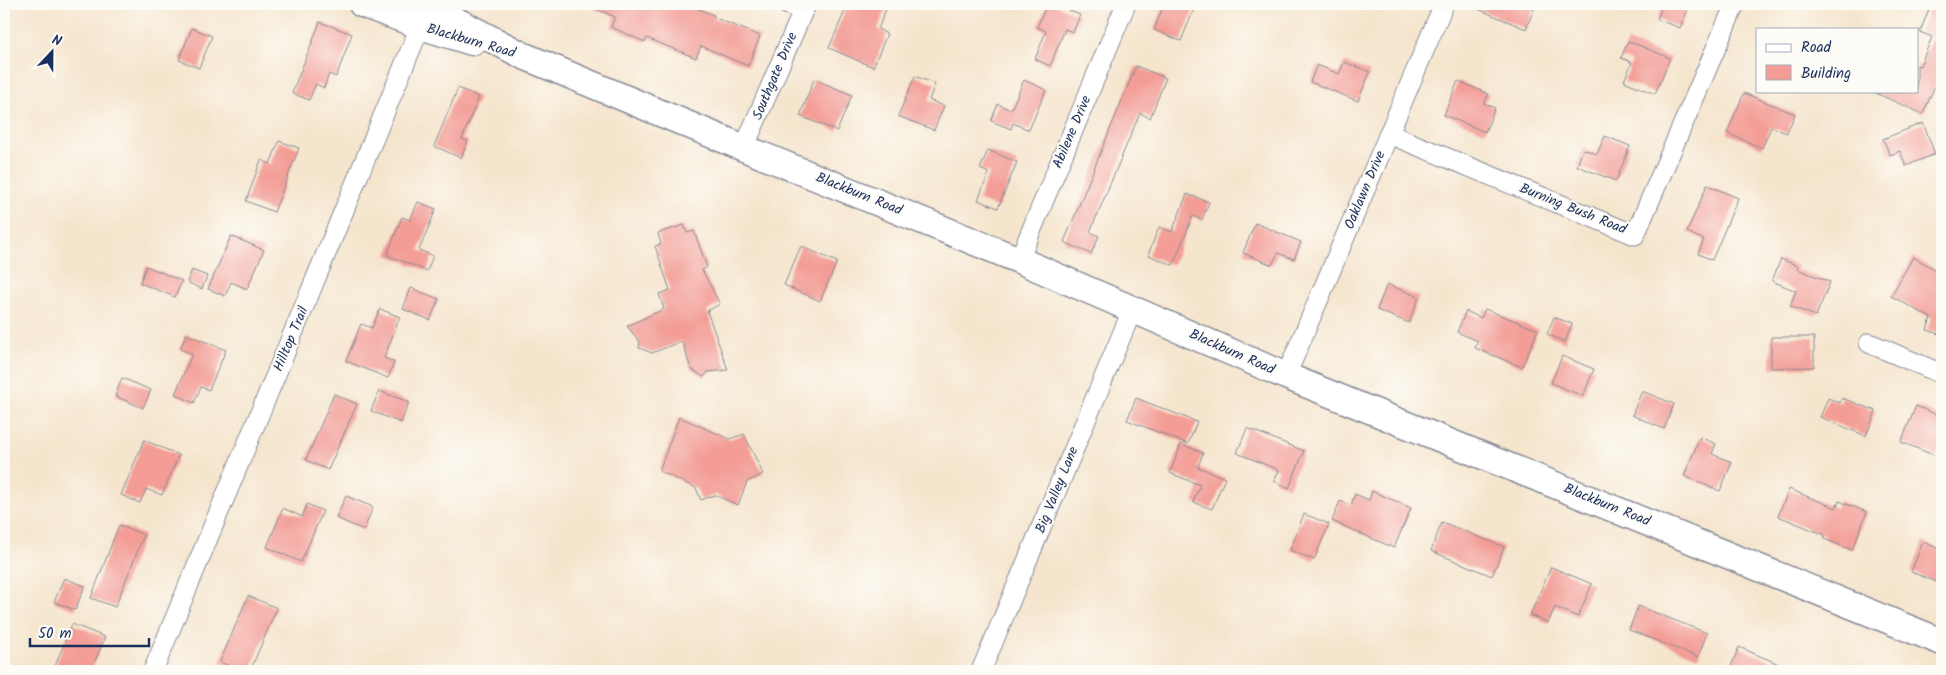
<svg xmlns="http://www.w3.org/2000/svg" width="1946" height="675" viewBox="0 0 1946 675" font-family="Kalam,sans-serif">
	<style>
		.building { fill: #f39d96 }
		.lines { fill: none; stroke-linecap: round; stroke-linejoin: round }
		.street-casing { stroke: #888a96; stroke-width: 21 }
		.secondary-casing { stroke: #888a96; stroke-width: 29 }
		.street { stroke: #fff; stroke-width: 19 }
		.secondary { stroke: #fff; stroke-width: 26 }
		.labels { text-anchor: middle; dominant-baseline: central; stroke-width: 4; stroke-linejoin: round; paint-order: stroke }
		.street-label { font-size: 14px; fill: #1b2f5e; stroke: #fdfcf7 }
	</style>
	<rect width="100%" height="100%" fill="#fdfcf7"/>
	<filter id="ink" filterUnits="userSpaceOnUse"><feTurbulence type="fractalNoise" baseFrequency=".02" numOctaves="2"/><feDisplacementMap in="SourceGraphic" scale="10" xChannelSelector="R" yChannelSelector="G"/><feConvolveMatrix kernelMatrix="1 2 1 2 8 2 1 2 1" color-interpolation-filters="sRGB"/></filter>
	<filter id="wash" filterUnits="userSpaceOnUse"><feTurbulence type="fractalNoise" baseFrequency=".0096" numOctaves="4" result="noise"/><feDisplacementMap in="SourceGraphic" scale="20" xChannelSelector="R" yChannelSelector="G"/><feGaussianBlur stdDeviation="1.12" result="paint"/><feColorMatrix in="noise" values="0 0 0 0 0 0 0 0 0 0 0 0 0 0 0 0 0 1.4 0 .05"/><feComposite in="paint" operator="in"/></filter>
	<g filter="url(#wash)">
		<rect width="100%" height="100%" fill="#f5e5cd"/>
		<g id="blocks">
			<path class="building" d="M584,4h47l10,4 2,-4h43l28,11 -1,2 47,19 -12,30 -47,-20 -5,12 -49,-20 -2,4 -34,-15 4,-10z
				M848,4h40l-10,25 9,5 -14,33 -44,-19z
				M1047,4h6l27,11 -7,17 -8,-3 -15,37 -15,-7 11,-28 -9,-4z
				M1164,4h32l-15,37 -27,-11z
				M1466,4h70l-10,25z
				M1663,4h27l-10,24 -23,-9z
				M1931,4h11v65l-19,45 -52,-23h46v-26l3,1 12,-29 -12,-5z
				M320,22l32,12 -16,43 -7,-3 -5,14 -8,-4 -7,16 -17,-7z
				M192,28l20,8 -13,32 -20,-8z
				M1628,41l42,17 -15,36 -31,-13 8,-19 -11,-4z
				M1344,62l26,10 -12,29 -48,-19 7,-17 22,9z
				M1136,66l30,12 -16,40 -10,-5 -50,119 9,4 -8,18 -27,-12z
				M915,76l20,8 -6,16 15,6 -10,24 -36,-14z
				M814,79l38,16 -15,36 -37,-15z
				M1024,80l22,10 -17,40 -16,-7 -2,6 -20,-8 7,-17 13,6z
				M1458,81l31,13 -5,9 11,5 -10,24 -41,-17z
				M458,88l21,9 -17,42 6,2 -7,17 -27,-12z
				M1744,93l51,21 -8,19 -16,-6 -9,21 -35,-15z
				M1923,123l12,31 -29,12 -6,-15 -10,4 -7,-16z
				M1605,136l25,10 -14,35 -39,-15 6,-17 14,5z
				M279,141l20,7 -25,64 -28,-11 15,-41 9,4z
				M988,150l29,12 -19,46 -20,-8 11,-27 -9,-4z
				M1707,185l31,13 -26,62 -14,-6 6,-14 -17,-8z
				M1187,194l22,8 -7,18 -9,-4 -20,49 -25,-10 11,-28 13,5z
				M418,202l18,7 -17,41 14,6 -6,15 -40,-16 15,-38 8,3z
				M1255,223l46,19 -7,17 -16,-6 -6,12 -29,-12z
				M684,225l3,8 7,-2 13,36 -5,3 18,34 -13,7 21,59 -20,2 -4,5 -13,-8 -9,-28 -30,12 -13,-5 1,-6 -13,-16 37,-17 -5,-15 11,-4 -15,-44 6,-2 -3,-11z
				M231,236l33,14 -17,39 -16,-7 -6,14 -17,-7z
				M801,246l36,16 -17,39 -36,-16z
				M1913,257l29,16v62l-15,-5 4,-12 -40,-22z
				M1781,259l17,7 -1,3 33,13 -14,34 -26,-10 6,-15 -24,-10z
				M146,266l36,15 -7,16 -35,-14z
				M192,270l15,6 -5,13 -15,-7z
				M1387,284l32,13 -10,26 -32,-13z
				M411,288l28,11 -9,21 -27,-11z
				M380,309l20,8 -16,41 10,4 -6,16 -42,-17 15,-37 11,4z
				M1485,309l53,21 -16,37 -47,-19 3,-7 -21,-9 9,-21 15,7z
				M1554,317l18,7 -7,18 -18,-8z
				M186,334l40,16 -17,40 -8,-3 -7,16 -19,-9 17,-40 -12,-5z
				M1771,337h43v30l-43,1z
				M1562,356l32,13 -11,27 -32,-13z
				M122,378l29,12 -8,18 -28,-12z
				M379,391l30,11 -8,21 -30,-12z
				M1642,391l32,13 -10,25 -32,-14z
				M334,394l23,10 -29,66 -22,-10z
				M1136,398l61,24 -9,22 -61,-24z
				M1828,398l12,5 2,-5 34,13 -10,25 -46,-19z
				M1916,406l26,11v23l-6,16 -35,-14z
				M679,417l51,22 14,-5 19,40 -16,8 -9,23 -23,-10 -14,5 -5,-12 -37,-17z
				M1247,428l57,23 -15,37 -15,-7 5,-11 -42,-17z
				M1700,437l16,7 -4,10 20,8 -12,29 -36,-15z
				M144,440l35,15 -17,40 -16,-6 -6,14 -19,-8z
				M1181,444l22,9 -5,14 27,11 -13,31 -19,-7 7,-17 -30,-12z
				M1789,489l47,19 3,-7 28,11 -15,38 -28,-11 1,-4 -47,-19z
				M1372,491l39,17 -17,40 -62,-27 8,-20 11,4 4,-11 14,6z
				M346,496l27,11 -9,23 -28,-12z
				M307,504l16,7 -22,51 -34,-15 16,-39 19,9z
				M1304,514l25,10 -15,36 -24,-10z
				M1442,522l62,25 -12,29 -61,-25z
				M119,525l25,10 -29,72 -24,-9z
				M1923,542l19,8v18l-5,14 -26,-10z
				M1551,567l41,17 -14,33 -23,-10 -7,16 -18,-8z
				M64,578l21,8 -10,24 -21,-8z
				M248,596l29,12 -27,63h-9l-21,-9z
				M1638,606l69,27 -9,24 -69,-27z
				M72,624l33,13 -14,34h-38z
				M1739,647l56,24h-66z"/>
		</g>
	</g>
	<g filter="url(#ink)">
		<use href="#blocks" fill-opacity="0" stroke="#888a96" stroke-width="1"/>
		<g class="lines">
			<g class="street-casing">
				<path id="street" d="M786,4l17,7
					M1389,134l246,101 100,-231
					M744,148l62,-144
					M1019,260l107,-256
					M1869,343l73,31
					M1286,376l158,-372
					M153,671l272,-656
					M981,671l152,-363"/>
			</g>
			<g class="secondary-casing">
				<path id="secondary" d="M362,4l59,22 51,16
					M424,4l100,52 220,92 275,112 267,116 656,266"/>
			</g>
			<use href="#street" class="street"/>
			<use href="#secondary" class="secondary"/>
		</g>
	</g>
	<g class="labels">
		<g class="street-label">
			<text transform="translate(471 41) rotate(16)">Blackburn Road</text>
			<text transform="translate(775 76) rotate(-67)">Southgate Drive</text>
			<text transform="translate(1072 132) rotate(-67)">Abilene Drive</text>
			<text transform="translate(1365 190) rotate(-67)">Oaklawn Drive</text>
			<text transform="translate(859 194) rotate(22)">Blackburn Road</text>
			<text transform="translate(1573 209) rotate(22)">Burning Bush Road</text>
			<text transform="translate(291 339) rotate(-67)">Hilltop Trail</text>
			<text transform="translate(1232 352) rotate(24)">Blackburn Road</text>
			<text transform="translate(1057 490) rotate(-68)">Big Valley Lane</text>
			<text transform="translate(1607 505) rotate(22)">Blackburn Road</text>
		</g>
	</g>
	<rect width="1946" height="675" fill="none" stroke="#fdfcf7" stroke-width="20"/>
	<rect x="1756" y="28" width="162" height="65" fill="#fdfcf7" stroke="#a3aaba"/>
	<rect x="1766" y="44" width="25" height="8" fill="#ffffff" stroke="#a3aaba"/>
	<text x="1801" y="52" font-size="15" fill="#1b2f5e">Road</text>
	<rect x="1766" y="65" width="25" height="15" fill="#f39d96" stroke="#a3aaba"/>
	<text x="1801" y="78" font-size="15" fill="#1b2f5e">Building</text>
	<g transform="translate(52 52) rotate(22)" stroke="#fdfcf7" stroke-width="4" paint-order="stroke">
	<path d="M0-4L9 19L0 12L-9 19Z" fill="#1b2f5e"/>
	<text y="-8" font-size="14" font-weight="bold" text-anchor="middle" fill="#1b2f5e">N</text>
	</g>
	<path d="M30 638v8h119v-8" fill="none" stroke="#1b2f5e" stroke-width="2.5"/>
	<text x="38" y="638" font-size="15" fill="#1b2f5e" stroke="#fdfcf7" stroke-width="4" paint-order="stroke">50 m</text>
</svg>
